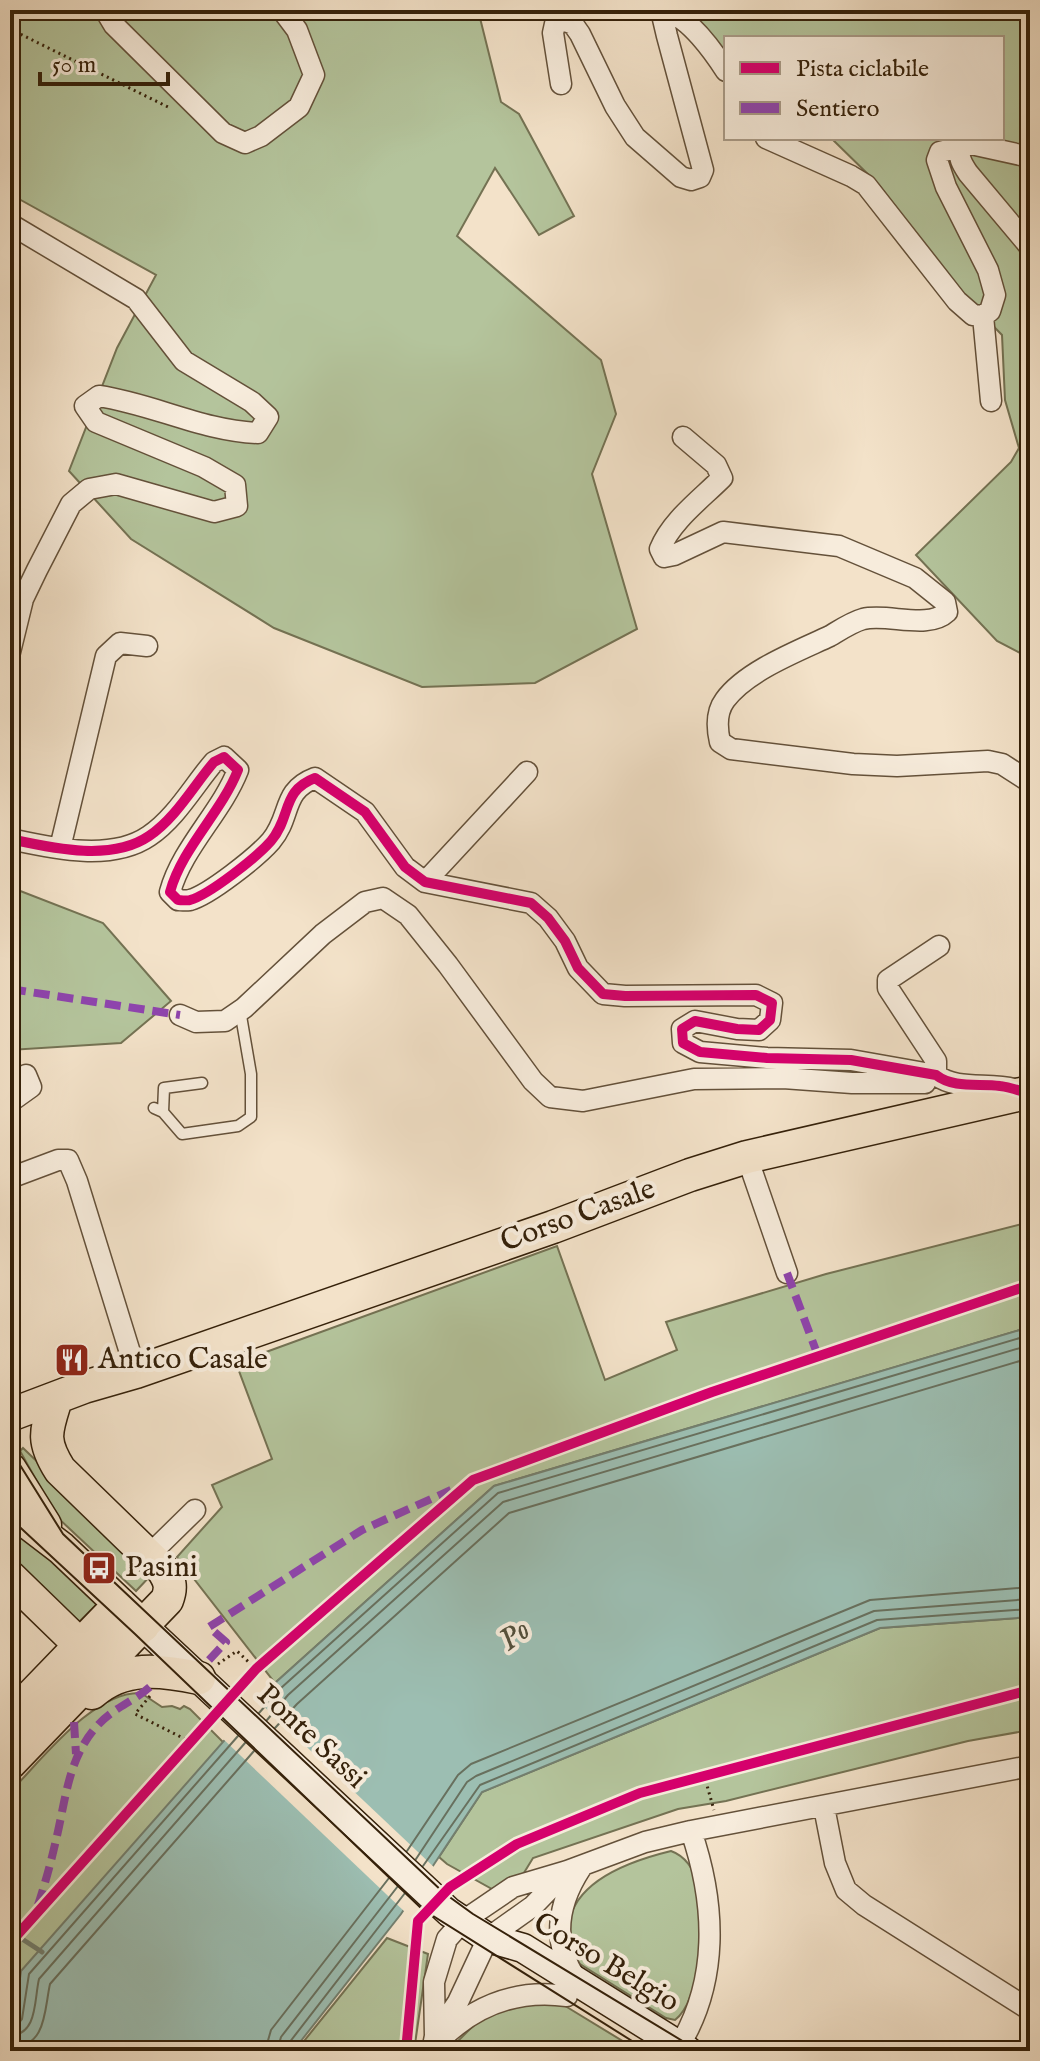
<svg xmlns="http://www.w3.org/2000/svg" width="1040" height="2061" viewBox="0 0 1040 2061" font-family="'IM FELL English',serif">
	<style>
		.green { fill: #b4c49c; stroke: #747253; stroke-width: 2 }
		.water { fill: #9cbeb2; stroke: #737f6f; stroke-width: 2 }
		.pier { fill: #f3e2c9 }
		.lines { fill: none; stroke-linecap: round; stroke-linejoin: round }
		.shore { stroke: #68705e; stroke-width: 2 }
		.stream { stroke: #737f6f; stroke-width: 5 }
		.service-casing { stroke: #64513a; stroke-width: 13 }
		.minor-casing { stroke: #64513a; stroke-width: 23 }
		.secondary-casing { stroke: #35210a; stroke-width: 31 }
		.primary-casing { stroke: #35210a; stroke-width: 35 }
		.path { stroke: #35210a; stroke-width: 3; stroke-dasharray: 2 4; stroke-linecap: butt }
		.service { stroke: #f7ecdc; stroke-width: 10 }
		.minor { stroke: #f7ecdc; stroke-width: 20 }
		.secondary { stroke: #f7ecdc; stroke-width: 28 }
		.primary { stroke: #f3e2c9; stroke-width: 32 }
		.tram { stroke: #35210a; stroke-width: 2 }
		.quiet { stroke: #8e44ad; stroke-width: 8; stroke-dasharray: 16 8; stroke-linecap: butt }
		.cycleway-casing { stroke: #f7ecdc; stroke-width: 15 }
		.cycleway { stroke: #d6006c; stroke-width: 10 }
		.labels { text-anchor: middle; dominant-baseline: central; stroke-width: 8; stroke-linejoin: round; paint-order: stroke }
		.street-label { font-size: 30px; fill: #35210a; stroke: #f7ecdc }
		.poi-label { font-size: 30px; fill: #35210a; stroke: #f7ecdc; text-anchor: start }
		.water-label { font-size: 32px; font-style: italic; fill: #54503c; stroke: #f7ecdc }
	</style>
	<rect width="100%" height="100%" fill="#f3e2c9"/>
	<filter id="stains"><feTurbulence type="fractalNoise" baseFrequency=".0025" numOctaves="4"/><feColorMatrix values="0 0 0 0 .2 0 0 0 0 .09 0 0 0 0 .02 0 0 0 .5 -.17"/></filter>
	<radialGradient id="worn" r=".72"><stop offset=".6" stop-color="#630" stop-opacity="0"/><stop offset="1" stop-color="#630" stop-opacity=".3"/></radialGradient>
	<path class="green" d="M10,10h468l23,92 18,12 55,102 -35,19 -44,-67 -38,68 144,124 15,54 -24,60 45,155 -102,54 -113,4 -148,-59 -143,-89 -62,-68 48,-123 39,-73 -146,-81z
		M689,10h341v648l-33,-17 -81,-86 95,-93 8,-14 -14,-48 -3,-65 -43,-44 -80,-106 -48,-47h171v-100h-276v15z
		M10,887l93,36 68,78 -50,42 -111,7z
		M1030,1222v105l-536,159 -219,197 -98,-126 45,-50 -10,-22 60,-26 -36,-96 321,-117 48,134 72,-30 -11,-28 160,-48z
		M23,1448l130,125 -17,18 -79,-74 -37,-66z
		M10,1521l88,82 -22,22 -66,-63z
		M1030,1617v113l-62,11 -242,60 -48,8 -145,49 -11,18 -21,18 -54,-30 -8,-7 43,-65 398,-164z
		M141,1693l21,14 10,-1 8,3 4,-3 6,3 45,45 -225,297v-259c31,-31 83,-101 131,-99z
		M671,1851c14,5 23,18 26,32 8,32 5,116 -22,137l-9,-2 -86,-54c-10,-13 -13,-26 -11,-41 7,-44 65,-63 102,-72z
		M387,1938l41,16 -14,97h-118z
		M557,2001l82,50h-191l26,-26 21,-16z"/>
	<path class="water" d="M1030,1327v290l-150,11 -398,164 -81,122 -108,137h-283l11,-80 254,-288 219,-197z"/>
	<path class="pier" d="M256,1699l180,170 -30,44 -185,-176z"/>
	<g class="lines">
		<path class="shore" d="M259,1713l22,-25 217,-195 532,-158
			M267,1720l21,-25 215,-193 527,-157
			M275,1728l22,-24 212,-191 521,-155
			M407,1851l51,-76 13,-11 399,-164 160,-13
			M416,1859l51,-77 9,-6 398,-165 156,-12
			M423,1866l57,-81 397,-165 153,-11
			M10,2026l7,-1 5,-6 7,-45 209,-238
			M10,2036c28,-2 24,-36 29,-57l206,-236
			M10,2048c37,-1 34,-37 40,-64l204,-233
			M265,2051l6,-21 118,-152
			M277,2051l4,-14 117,-151
			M287,2051l2,-8 116,-150"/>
		<path class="stream" d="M10,1931l32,21"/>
		<g class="service-casing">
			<path id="service" d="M154,1108l9,4 19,22 56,-8 13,-9v-43l-11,-64
				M163,1112l1,-24 38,-5"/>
		</g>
		<g class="minor-casing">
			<path id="minor" d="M105,10l9,15 109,108 22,10 16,-7 38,-29 15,-32 -17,-45 -15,-20
				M561,84l-8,-51 2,-9 8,-4 10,4 7,10 35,72 20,31 46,40 10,3 9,-3 3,-7 -36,-134 -4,-17 4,-6c21,2 48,41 59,58
				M766,138l85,38 15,9 91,116 16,14 10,1 7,-5 5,-16 -7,-25 -42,-83 -9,-27 3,-8 20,-5
				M1030,157l-59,-13 -11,3c-2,10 2,17 8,26l62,74
				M10,224l126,75 48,62 68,41 16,15 -10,16c-55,-2 -105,-29 -159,-37l-14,10 11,16 108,45 31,18 2,21 -23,6 -98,-28 -27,5 -18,15 -34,66 -14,29 -13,53
				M983,316l8,85
				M683,437l33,28 6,13c-21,21 -51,43 -62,71l4,8 10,-2 49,-23 116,14 76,32 30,24 2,10c-19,18 -59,1 -84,7 -11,3 -23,11 -33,17 -32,15 -84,35 -105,64 -9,12 -8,29 -5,42l11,7 122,15 44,2 91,-5 14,3 28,18
				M10,839c42,9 101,23 139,-3 27,-18 45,-51 65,-74l10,-5 14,13c-17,43 -56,78 -68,122l8,8c2,0 10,1 12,0 19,-5 67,-43 81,-59 21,-25 10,-50 44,-63l50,34 40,55 20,15 106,21 17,15 17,23 13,27 25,26 22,2 131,-1 16,8 -2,17 -11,10 -22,-1 -42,-8 -13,8 1,14 17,9 67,6 84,2 85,15c21,16 53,7 78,14
				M60,848l46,-192 14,-13 27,3
				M425,882l102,-110
				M180,1015l16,7 29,-1 19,-13 79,-74 42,-32 18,-4 25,17 40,50 85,116 17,16 33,4 111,-22 89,-1 69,5h73
				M936,1075v-14l-48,-73v-8l51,-34
				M10,1102l21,-15 -5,-12
				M747,1157l40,116
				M10,1178l48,-18h10l9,21 59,191
				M148,1556l47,-46
				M824,1807l11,56 11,27 18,15 166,105
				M576,1979c-25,-37 -18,-76 5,-111
				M435,2036l23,-34 30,-64 45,-32 34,-35
				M441,2039c36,-35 77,-50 126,-43
				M432,2051l3,-15 -1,-54 13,-43 16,-18 50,-34 54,-16 78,-29 46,-11 339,-65
				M676,2051c44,-68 40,-147 15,-220"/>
		</g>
		<g class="secondary-casing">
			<path id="secondary" d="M143,1626l306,286 39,26 35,10 165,103"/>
		</g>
		<g class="primary-casing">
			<path id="primary" d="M10,1415l74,-28 52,-15 417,-145 137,-52 57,-18 283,-65
				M10,1469l35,56
				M10,1509l51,39 82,78
				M10,1577l70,68
				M92,1693c31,-28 69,-23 107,-15
				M10,1718l110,-114
				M10,1763l157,-163c5,-13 3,-19 -4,-30l-103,-100c-19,-30 -14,-39 -4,-71"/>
		</g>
		<path class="path" d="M10,29l158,78
			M218,1664l19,-13 19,18
			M150,1696l-15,18 54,27
			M704,1775l10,35"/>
		<use href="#service" class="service"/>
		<use href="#minor" class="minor"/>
		<use href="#secondary" class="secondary"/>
		<use href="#primary" class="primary"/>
		<path class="tram" d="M10,1449l53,85 381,359 29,21 226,137
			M10,1518l125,116 287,275 226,142"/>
		<path class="quiet" d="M10,989l170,26
			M787,1273l31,83
			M209,1660l17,-18 -17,-15 153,-97 89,-40
			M74,1722l2,32
			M38,1905c7,-21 13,-43 18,-65 10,-41 12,-83 42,-115 15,-17 37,-24 54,-40"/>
		<g class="cycleway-casing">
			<path id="cycleway" d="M10,839c42,9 101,23 139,-3 27,-18 45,-51 65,-74l10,-5 14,13c-17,43 -56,78 -68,122l8,8c2,0 10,1 12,0 19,-5 67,-43 81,-59 21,-25 10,-50 44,-63l50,34 40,55 20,15 106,21 17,15 17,23 13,27 25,26 22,2 131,-1 16,8 -2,17 -11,10 -22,-1 -42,-8 -13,8 1,14 17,9 67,6 84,2 85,15c18,14 43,8 64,11 9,1 18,4 26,7
				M10,1943l246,-274 217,-189 239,-88 312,-105 6,1
				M406,2051l12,-130 32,-34 67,-43 123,-51 390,-103"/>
		</g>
		<use href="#cycleway" class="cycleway"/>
	</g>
	<defs>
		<g id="restaurant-square" transform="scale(1.8)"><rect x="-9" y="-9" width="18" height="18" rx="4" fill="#8f2418" stroke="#f7ecdc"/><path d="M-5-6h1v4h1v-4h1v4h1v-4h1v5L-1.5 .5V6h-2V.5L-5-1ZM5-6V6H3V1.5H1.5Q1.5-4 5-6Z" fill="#fff"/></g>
		<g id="bus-square" transform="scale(1.8)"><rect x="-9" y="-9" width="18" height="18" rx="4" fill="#8f2418" stroke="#f7ecdc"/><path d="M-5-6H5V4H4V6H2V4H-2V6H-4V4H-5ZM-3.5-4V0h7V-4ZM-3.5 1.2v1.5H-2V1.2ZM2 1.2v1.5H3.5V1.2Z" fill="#fff"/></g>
	</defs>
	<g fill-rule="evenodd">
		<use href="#restaurant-square" x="72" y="1360"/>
		<use href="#bus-square" x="99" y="1568"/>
	</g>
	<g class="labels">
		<g class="street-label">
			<text transform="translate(578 1216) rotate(-20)">Corso Casale</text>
			<text transform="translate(311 1737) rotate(43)">Ponte Sassi</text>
			<text transform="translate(606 1963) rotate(31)">Corso Belgio</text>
		</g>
		<g class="poi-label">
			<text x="98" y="1360">Antico Casale</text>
			<text x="125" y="1568">Pasini</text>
		</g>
		<g class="water-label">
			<text transform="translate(515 1636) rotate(-37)">Po</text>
		</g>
	</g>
	<rect width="1040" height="2061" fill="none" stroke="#f3e2c9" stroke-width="40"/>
	<rect x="12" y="12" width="1016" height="2037" fill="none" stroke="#35210a" stroke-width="4"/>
	<rect x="20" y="20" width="1000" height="2021" fill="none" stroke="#35210a" stroke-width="2"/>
	<rect x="724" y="36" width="280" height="104" fill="#f7ecdc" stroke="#a99b88" stroke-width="2"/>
	<rect x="740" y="62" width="40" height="12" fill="#d6006c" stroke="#a99b88" stroke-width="2"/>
	<text x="796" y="76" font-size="24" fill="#35210a">Pista ciclabile</text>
	<rect x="740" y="102" width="40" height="12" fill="#8e44ad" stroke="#a99b88" stroke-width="2"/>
	<text x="796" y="116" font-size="24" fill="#35210a">Sentiero</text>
	<path d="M40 72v12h128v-12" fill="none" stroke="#35210a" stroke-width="4"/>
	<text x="52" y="72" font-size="24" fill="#35210a" stroke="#f7ecdc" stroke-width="6" paint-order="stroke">50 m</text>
	<rect width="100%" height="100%" filter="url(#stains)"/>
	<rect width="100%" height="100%" fill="url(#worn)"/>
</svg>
